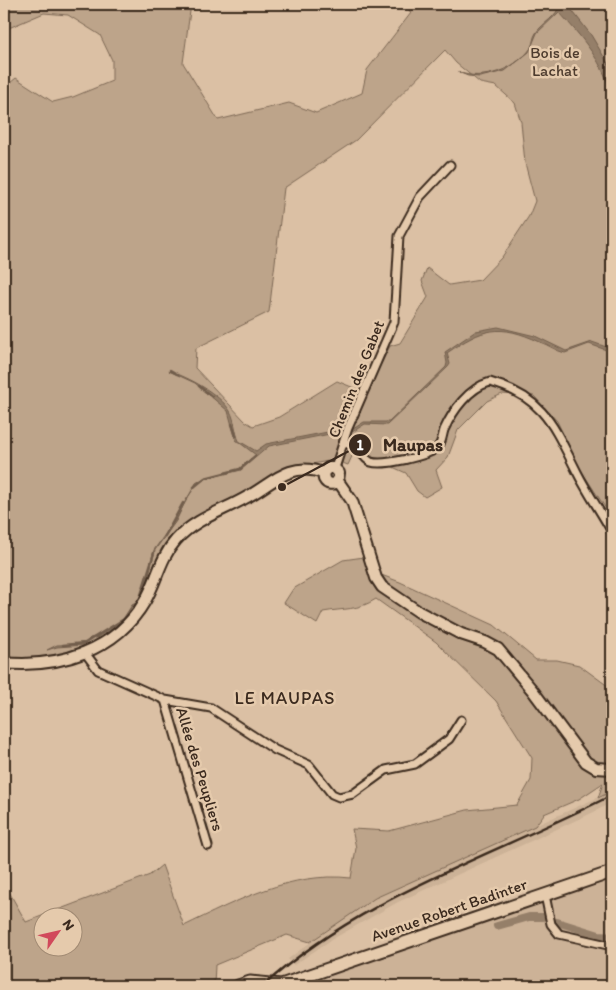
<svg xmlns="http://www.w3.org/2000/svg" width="616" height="990" viewBox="0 0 616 990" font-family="Itim,sans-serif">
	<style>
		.built { fill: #ccb297 }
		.green { fill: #bda48a; stroke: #7c6754; fill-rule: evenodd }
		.water { fill: #957f69; stroke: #715d4b }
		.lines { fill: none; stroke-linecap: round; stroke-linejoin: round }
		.stream { stroke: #715d4b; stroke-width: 2.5 }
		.canal { stroke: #957f69; stroke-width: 8 }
		.street-casing { stroke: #3b2a1e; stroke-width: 11 }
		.secondary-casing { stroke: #3b2a1e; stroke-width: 14 }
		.primary-casing { stroke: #3b2a1e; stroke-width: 15 }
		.street { stroke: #e5caac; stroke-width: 7 }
		.secondary { stroke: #e5caac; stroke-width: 10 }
		.primary { stroke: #e5caac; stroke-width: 11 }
		.rail { stroke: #3b2a1e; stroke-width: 2.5 }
		.labels { text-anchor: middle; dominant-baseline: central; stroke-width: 5; stroke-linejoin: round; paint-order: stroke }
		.park-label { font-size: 16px; fill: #4e3c2e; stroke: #e5caac }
		.street-label { font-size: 16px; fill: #3b2a1e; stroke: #e5caac }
		.neighbourhood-label { font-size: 18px; letter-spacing: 1px; fill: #3b2a1e; stroke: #e5caac }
		.leader { fill: none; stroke: #3b2a1e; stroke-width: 2 }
		.callout-dot { fill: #3b2a1e; stroke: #e5caac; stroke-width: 2 }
		.mark-label { font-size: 15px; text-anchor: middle; font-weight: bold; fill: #fff }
		.callout-label { font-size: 18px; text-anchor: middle; font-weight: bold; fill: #3b2a1e; stroke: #e5caac; stroke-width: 5; stroke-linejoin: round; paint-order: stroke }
	</style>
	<rect width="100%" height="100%" fill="#dbc0a4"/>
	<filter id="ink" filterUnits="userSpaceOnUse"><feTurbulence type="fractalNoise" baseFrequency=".02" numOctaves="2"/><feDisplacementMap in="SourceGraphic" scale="10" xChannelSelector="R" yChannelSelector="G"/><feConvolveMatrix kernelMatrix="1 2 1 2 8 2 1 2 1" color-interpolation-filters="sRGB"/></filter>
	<g filter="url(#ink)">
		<path class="built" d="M612,791v11l-18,10 -196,90 -67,38 -37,25 -6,-6 58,-43 29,-18z
			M612,881v105h-186l-5,-4 -12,4h-20l-11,-3 -6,3h-47l6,-18 206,-66z"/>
		<path class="green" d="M4,4h187l-8,59 35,57 71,-17 27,10 46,-20 5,-23 44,-57 -6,-9h207v514l-33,-51 -22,-46 -23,-25 -32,-2 -15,7 -29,29 -10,27 -12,13 6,17 -17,10 -8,-6 -11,-18 -31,-14 -16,-18 -11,24 -14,-5 -44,8 -115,67 -25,60 -41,44 -60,23 -45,-1v-573l12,-10 37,24 20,-5 39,-16v-21l-12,-25 -32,-20 -24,-2 -40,17zM445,50l11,13 24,20 16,3 19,17 6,19 4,41 10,38 -6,15 -27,41 -22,23 -31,5 -22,-17 -5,13 6,16 -28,46 -10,3 -22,44h-9l-22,-9 -58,36 -26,9 -8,-5 -50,-53 1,-20 73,-36 15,-124 72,-48z
			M364,557l4,13 32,12 94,43 42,35h21l22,5 33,24v102l-14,7 5,-15 -24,16 -35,15 -9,12 -160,72 -65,44 -23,-7 -72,30 -1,21h-210v-103l22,39 124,-47 12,-10 22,61c52,-25 108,-55 167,-48l5,-30 -4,-19 37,2 78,-21 50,-5 14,-25 1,-22 -36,-57 -60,-59 -60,-43c-19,12 -31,9 -53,13l-6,12 -33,-21 9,-14 50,-29zM42,918h30v30h-30z"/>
		<path class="water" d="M559,4h8l24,31 19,32 2,31c-6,-33 -31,-62 -53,-86l-22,21 -8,19 -24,19 -25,6 -12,-1 -10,-4c25,10 58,-3 73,-24 2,-4 2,-11 5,-15 6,-10 23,-17 23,-29z
			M498,327l37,9 31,15 26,-9 20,7v3l-23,-8 -24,9c-9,-2 -16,-8 -25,-11 -41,-19 -57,-14 -93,11l3,11 -2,3 -61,58 -22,-1 -16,10 -14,-1 -66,13 -28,24 -36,9 -8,5 -11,16 -10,21 -21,29 -9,37 -7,15 -7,4 -8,14 -24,17 -10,2 -6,6 -27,2 -10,3 10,-5 27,-1 6,-6 9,-2 24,-17 9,-14 6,-3 7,-15 9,-37 22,-31 20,-36 8,-5 35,-9 17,-14 -20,-15 -8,-29 -33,-28 -26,-12c19,6 51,23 61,40 5,9 5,21 9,30l17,10 10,-7 67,-13h17l14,-9h25l57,-55 1,-4 -2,-11 31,-21z"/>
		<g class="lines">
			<path class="stream" d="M170,370l7,4
				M199,386l13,11
				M232,424l4,12
				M194,487l11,-9 35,-9 15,-13
				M165,536l18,-33
				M140,598l14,-45
				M63,645l22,-2 39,-24 14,-16"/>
			<path class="canal" d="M557,922l42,13 13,1
				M497,926l32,-9h13"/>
			<g class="street-casing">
				<path id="street" d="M345,444l8,-1c6,4 10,16 18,19 12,4 57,-6 66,-14 5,-4 5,-12 7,-18 9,-20 25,-42 46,-48 54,15 64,45 87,90 10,20 24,40 35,60
					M335,468l13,-40 46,-106 5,-86 21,-39 30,-32
					M86,654l12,16 67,30 46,8 64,42 34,15 23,29 7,3 14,-3 33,-24 29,-6 34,-25 12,-19
					M165,700l43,146
					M545,895l6,29 8,10 53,12"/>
			</g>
			<g class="secondary-casing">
				<path id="secondary" d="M323,473l5,-5h6l5,5 -1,8
					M323,473l1,6c3,6 9,6 14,2
					M338,481l14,20 24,77 6,9 37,25 42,22 24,8 13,7 35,42 53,71 10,6 16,1
					M4,663c55,5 112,-12 141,-62 12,-20 15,-43 31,-61 20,-22 47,-29 71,-43 14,-7 28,-20 43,-25 12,-4 22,-3 33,1"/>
			</g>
			<g class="primary-casing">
				<path id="primary" d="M238,986l12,-4 31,3 331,-113"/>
			</g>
			<use href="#street" class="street"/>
			<use href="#secondary" class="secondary"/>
			<use href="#primary" class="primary"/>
			<path class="rail" d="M263,986c100,-91 230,-130 349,-191"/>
		</g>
	</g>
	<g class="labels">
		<g class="park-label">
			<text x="555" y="52">Bois de<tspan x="555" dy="18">Lachat</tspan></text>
		</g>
		<g class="street-label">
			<text transform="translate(356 379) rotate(-68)">Chemin des Gabet</text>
			<text transform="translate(200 769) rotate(73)">Allée des Peupliers</text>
			<text transform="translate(449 910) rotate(-19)">Avenue Robert Badinter</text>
		</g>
		<g class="neighbourhood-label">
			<text x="285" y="698">LE MAUPAS</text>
		</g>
	</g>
	<path class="leader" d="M282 487L360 445"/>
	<g class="callout-dot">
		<circle cx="282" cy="487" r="5"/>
		<circle cx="360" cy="445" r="12"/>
	</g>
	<g class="mark-label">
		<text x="360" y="450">1</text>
	</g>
	<g class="callout-label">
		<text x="413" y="451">Maupas</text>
	</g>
	<rect width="616" height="990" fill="none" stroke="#e5caac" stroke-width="20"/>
	<rect x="10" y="10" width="596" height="970" fill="none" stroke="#3b2a1e" stroke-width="2" filter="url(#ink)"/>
	<g transform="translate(58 932) rotate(56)"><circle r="24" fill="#e5caac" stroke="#a18a73"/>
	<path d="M0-4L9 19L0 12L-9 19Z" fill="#d1495b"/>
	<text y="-8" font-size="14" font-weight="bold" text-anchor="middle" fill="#3b2a1e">N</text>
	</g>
</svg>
